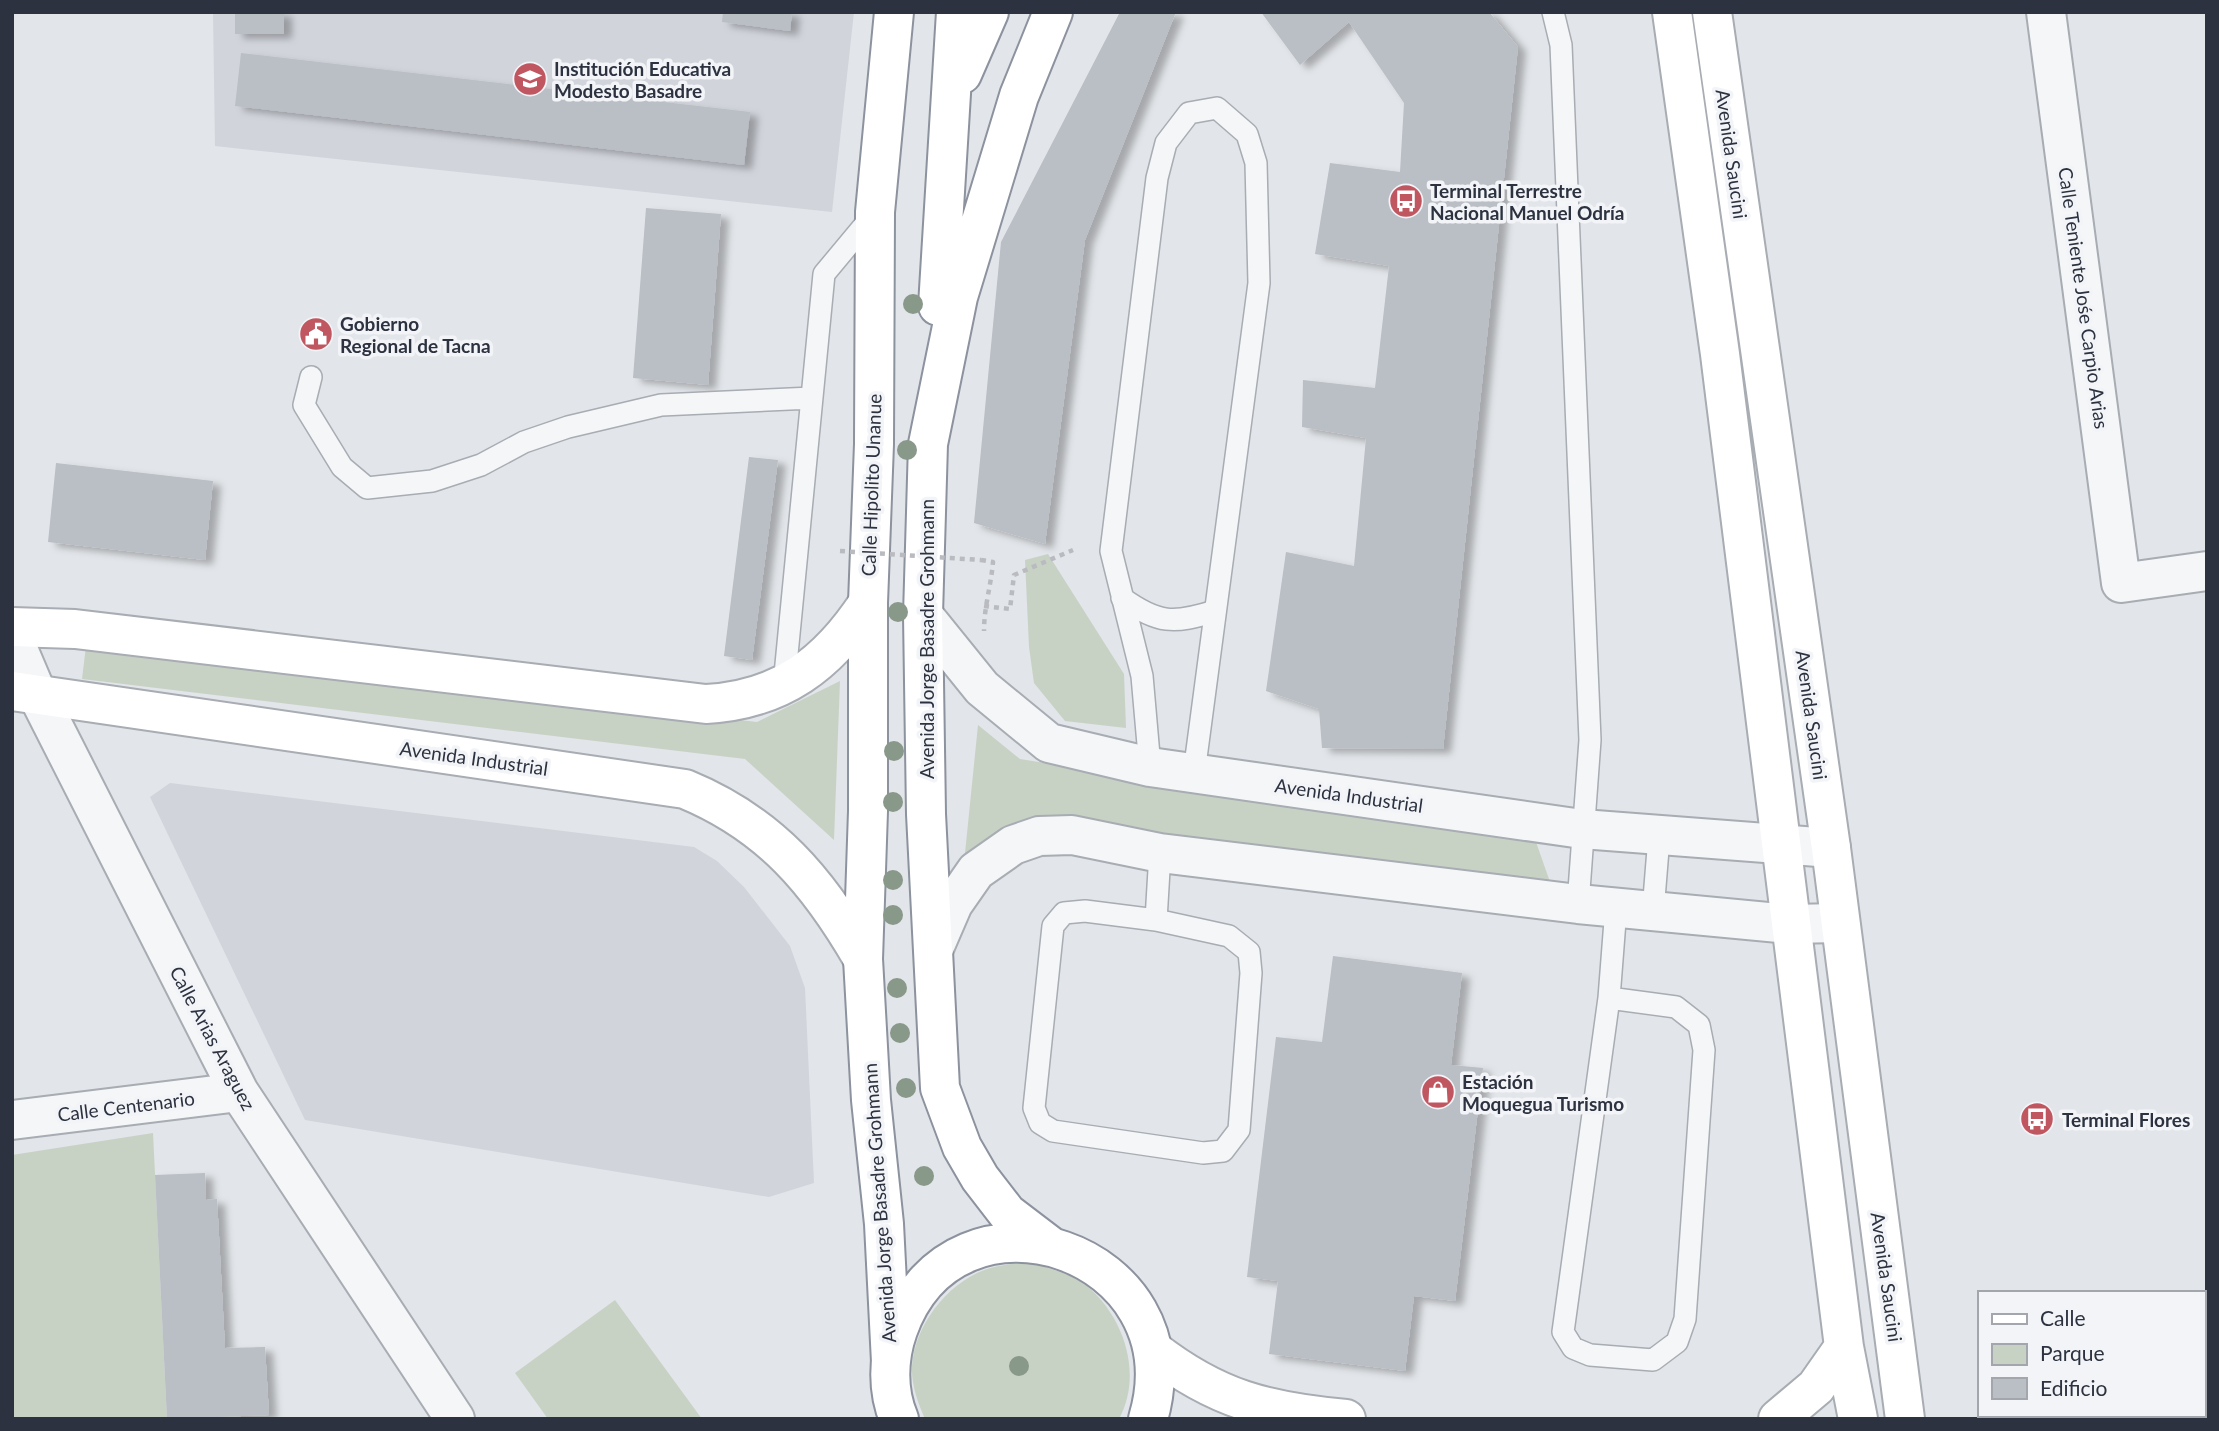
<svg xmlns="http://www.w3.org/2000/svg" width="2219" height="1431" viewBox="0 0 2219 1431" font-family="Lato,sans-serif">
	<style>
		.built { fill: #d1d4db }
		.green { fill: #c7d2c5 }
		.building { fill: #babec5; filter: url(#shadow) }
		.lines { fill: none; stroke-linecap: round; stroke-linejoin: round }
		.lane-casing { stroke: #a8acb3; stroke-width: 24 }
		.street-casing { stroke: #a8acb3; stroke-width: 42 }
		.secondary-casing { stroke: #a8acb3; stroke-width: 42 }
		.highway-casing { stroke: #8c929e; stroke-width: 42 }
		.path { stroke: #b9bbc0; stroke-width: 4.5; stroke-dasharray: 5 5; stroke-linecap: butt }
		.lane { stroke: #f5f6f8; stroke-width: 21 }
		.street { stroke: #f5f6f8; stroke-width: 38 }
		.secondary { stroke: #fff; stroke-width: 38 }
		.highway { stroke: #fff; stroke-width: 38 }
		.path-bridge { stroke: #b9bbc0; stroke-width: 4.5; stroke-dasharray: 5 5; stroke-linecap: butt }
		.tree { fill: #889889 }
		.labels { text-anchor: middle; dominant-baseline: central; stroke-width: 7; stroke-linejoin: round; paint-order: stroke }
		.poi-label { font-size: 19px; font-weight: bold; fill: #2c323f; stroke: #f2f4f7; text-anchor: start }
		.street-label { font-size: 19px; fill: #2c323f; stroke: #f2f4f7 }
	</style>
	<defs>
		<filter id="shadow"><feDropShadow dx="8" dy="4.5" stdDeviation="3.5" flood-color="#0004"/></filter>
	</defs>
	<rect width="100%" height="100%" fill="#e2e5e9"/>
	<path class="built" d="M213,12h641l-22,200 -617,-66z
		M170,783l524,64 23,14 27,26 46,59 15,42 9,195 -45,14 -464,-77 -155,-323z"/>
	<path class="green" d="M1048,554l76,120 2,54 -61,-7 -31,-38 -5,-36 -4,-87z
		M86,646l671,76 83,-41 -6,159 -89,-81 -663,-80z
		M978,725l42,34 516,83 14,40 -514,-57 -72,38z
		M153,1133l14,286h-155v-264z
		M1037,1264c15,6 34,10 46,19 40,30 61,90 36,136h-194c-7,-16 -14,-35 -13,-53 3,-46 45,-96 93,-101 10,-2 22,-1 32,-1z
		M615,1300l87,119h-154l-33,-46z"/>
	<path class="building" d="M235,12h49v22h-49z
		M723,12h69l-2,19 -68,-9z
		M1120,12h56l-91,228 -40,304 -71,-21 27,-281z
		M1261,12h228l29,35 -75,702 -121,-1 -3,-39 -53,-18 20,-139 68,14 12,-128 -64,-11 1,-47 72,8 14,-122 -74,-12 15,-91 70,9 4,-69 -55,-81 -49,43z
		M241,53l509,59 -6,53 -509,-59z
		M646,208l75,6 -13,171 -75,-7z
		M749,457l29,3 -26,200 -28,-4z
		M56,463l157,18 -8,79 -157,-18z
		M1333,956l129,17 -11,92 32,3 -28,233 -41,-5 -9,75 -136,-17 9,-73 -31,-4 29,-240 46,5z
		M205,1173l1,27 11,-1 8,149 40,-1 4,68 -102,4 -12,-244z"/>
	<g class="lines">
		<g class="lane-casing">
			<path id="lane" d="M1553,12l8,33 29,695 -12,164
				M311,377l-7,28 38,62 25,21 65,-7 49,-16 43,-23 44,-15 93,-22 151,-7
				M1122,598c36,26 52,26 93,13
				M784,685l40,-411 50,-60
				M1150,767l-8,-91 -31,-125 46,-373 9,-35 23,-30 28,-5 30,26 9,29 3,120 -65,490
				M1085,911l71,9 73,16 20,16 2,21 -12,157 -16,21 -20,2 -150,-22 -13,-8 -6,-15 19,-182 11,-13z
				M1653,911l6,-74
				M1156,920l4,-67
				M1609,998l67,9 23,18 5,25 -19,269 -8,23 -24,18 -63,-5 -17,-7 -10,-16 46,-334 7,-90"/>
		</g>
		<g class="street-casing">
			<path id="street" d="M2046,12l75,571 86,-12
				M923,615l59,73 67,55 101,24 432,62 249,19
				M12,635l25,59 202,398 216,327
				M934,948l19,-44 23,-33 37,-26 26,-9 33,-1 88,18 418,51 211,20 51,-1
				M12,1120l227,-28"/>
		</g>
		<g class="secondary-casing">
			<path id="secondary" d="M1672,12l48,342 124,993 14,72
				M1712,12l119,836 74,571
				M12,627l63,2 631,75c75,-4 122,-40 162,-101
				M12,691l673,98c85,35 133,92 178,170
				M1153,1350c63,49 114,62 193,69
				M1778,1419l38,-32 28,-40"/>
		</g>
		<g class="highway-casing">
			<path id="highway" d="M962,74l27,-62
				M938,306l18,-294
				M1049,1245l-42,-32 -27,-35 -18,-31 -22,-59 -14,-274 -3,-199 5,-171 30,-147 61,-201 34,-84
				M891,1362l-7,-138 -13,-124 -8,-141 5,-148v-208l6,-159 1,-232 19,-200
				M899,1419c-12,-28 -11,-61 -1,-89 57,-161 300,-80 250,89"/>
		</g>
		<path class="path" d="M981,560l12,2c-2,24 -9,45 -9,69
			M984,606l26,3 4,-34 59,-25"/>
		<use href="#lane" class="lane"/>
		<use href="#street" class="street"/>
		<use href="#secondary" class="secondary"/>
		<use href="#highway" class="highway"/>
		<path class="path-bridge" d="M840,551l141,9"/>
	</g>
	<g class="tree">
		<circle cx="913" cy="304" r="10"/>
		<circle cx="907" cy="450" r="10"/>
		<circle cx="898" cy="612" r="10"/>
		<circle cx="894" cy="751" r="10"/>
		<circle cx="893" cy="802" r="10"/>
		<circle cx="893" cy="880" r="10"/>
		<circle cx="893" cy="915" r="10"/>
		<circle cx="897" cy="988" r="10"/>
		<circle cx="900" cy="1033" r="10"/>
		<circle cx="906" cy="1088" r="10"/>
		<circle cx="924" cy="1176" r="10"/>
		<circle cx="1019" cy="1366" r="10"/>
	</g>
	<defs>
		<g id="school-disc" transform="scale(1.75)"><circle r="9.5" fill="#c05660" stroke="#f2f4f7"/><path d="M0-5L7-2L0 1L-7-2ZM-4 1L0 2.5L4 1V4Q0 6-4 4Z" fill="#fff"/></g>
		<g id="bus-disc" transform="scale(1.75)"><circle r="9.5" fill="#c05660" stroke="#f2f4f7"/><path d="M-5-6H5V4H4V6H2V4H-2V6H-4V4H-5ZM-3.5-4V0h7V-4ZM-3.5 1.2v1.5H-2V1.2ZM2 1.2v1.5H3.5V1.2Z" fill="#fff"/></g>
		<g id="civic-disc" transform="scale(1.75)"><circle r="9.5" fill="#c05660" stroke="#f2f4f7"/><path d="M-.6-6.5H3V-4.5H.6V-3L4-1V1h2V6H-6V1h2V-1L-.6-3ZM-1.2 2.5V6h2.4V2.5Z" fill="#fff"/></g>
		<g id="shop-disc" transform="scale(1.75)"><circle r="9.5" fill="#c05660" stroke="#f2f4f7"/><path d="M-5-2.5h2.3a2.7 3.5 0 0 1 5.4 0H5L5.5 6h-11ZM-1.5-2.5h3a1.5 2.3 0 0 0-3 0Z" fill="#fff"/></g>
	</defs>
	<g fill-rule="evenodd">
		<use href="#school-disc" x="530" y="79"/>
		<use href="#bus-disc" x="1406" y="201"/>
		<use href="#civic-disc" x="316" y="334"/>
		<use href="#shop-disc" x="1438" y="1092"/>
		<use href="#bus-disc" x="2037" y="1119"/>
	</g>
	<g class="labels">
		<g class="poi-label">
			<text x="554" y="68">Institución Educativa<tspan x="554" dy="22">Modesto Basadre</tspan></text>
			<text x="1430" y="190">Terminal Terrestre<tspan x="1430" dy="22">Nacional Manuel Odría</tspan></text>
			<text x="340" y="323">Gobierno<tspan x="340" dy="22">Regional de Tacna</tspan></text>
			<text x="1462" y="1081">Estación<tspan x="1462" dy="22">Moquegua Turismo</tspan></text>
			<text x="2062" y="1119">Terminal Flores</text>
		</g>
		<g class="street-label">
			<text transform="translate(1732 154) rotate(82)">Avenida Saucini</text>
			<text transform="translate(2084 298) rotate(82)">Calle Teniente Jośe Carpio Arias</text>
			<text transform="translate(871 485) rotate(-88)">Calle Hipolito Unanue</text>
			<text transform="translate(926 639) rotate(-90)">Avenida Jorge Basadre Grohmann</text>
			<text transform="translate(1812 715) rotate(82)">Avenida Saucini</text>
			<text transform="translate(474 758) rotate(8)">Avenida Industrial</text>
			<text transform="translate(1349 795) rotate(8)">Avenida Industrial</text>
			<text transform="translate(213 1038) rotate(62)">Calle Arias Araguez</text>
			<text transform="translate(126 1106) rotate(-7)">Calle Centenario</text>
			<text transform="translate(879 1203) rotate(-94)">Avenida Jorge Basadre Grohmann</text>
			<text transform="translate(1887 1277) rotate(82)">Avenida Saucini</text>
		</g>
	</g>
	<rect width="2219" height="1431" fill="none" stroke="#2c323f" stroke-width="28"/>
	<rect x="1978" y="1291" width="228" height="126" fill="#f2f4f7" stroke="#a3a6ad" stroke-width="2"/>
	<rect x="1992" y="1314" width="35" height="10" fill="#ffffff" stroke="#a3a6ad" stroke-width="2"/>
	<text x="2040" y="1326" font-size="21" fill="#2c323f">Calle</text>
	<rect x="1992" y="1344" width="35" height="21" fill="#c7d2c5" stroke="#a3a6ad" stroke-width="2"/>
	<text x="2040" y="1361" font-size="21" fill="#2c323f">Parque</text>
	<rect x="1992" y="1378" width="35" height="21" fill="#babec5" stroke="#a3a6ad" stroke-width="2"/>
	<text x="2040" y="1396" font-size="21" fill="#2c323f">Edificio</text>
</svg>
